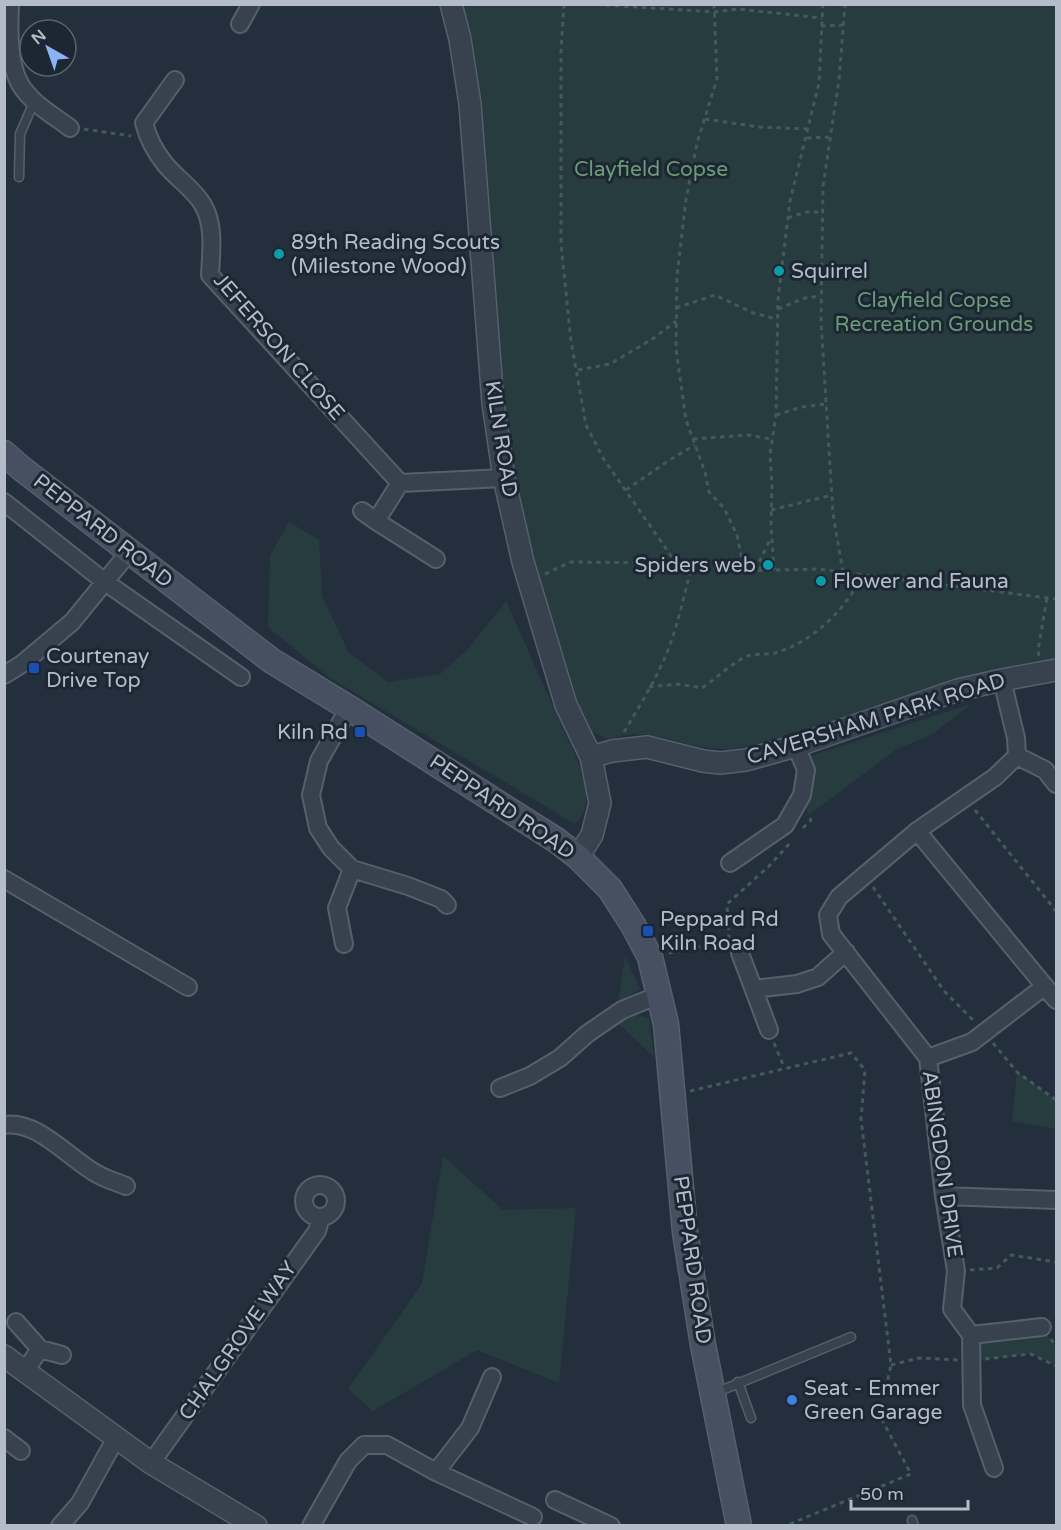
<svg xmlns="http://www.w3.org/2000/svg" width="1061" height="1530" viewBox="0 0 1061 1530" font-family="'Varela Round',sans-serif">
	<style>
		.green { fill: #263c3f }
		.lines { fill: none; stroke-linecap: round; stroke-linejoin: round }
		.service-casing { stroke: #565f6c; stroke-width: 11 }
		.minor-casing { stroke: #565f6c; stroke-width: 20 }
		.tertiary-casing { stroke: #565f6c; stroke-width: 24 }
		.secondary-casing { stroke: #565f6c; stroke-width: 27 }
		.path { stroke: #44595c; stroke-width: 3; stroke-dasharray: 4.5 4.5; stroke-linecap: butt }
		.service { stroke: #38414e; stroke-width: 8 }
		.minor { stroke: #38414e; stroke-width: 16 }
		.tertiary { stroke: #38414e; stroke-width: 21 }
		.secondary { stroke: #465061; stroke-width: 24 }
		.culture-dot { fill: #0f9aa8; stroke: #1d2633; stroke-width: 2 }
		.transit-dot { fill: #1a4fb4; stroke: #1d2633; stroke-width: 2 }
		.shop-dot { fill: #3f7fe0; stroke: #1d2633; stroke-width: 2 }
		.labels { text-anchor: middle; dominant-baseline: central; stroke-width: 6; stroke-linejoin: round; paint-order: stroke }
		.park-label { font-size: 21px; fill: #6b9a76; stroke: #1d2633 }
		.poi-label { font-size: 21px; fill: #b4bcc9; stroke: #1d2633; text-anchor: start }
		.street-label { font-size: 21px; fill: #b4bcc9; stroke: #1d2633 }
	</style>
	<rect width="100%" height="100%" fill="#242f3e"/>
	<path class="green" d="M463,5h593v654c-79,9 -154,39 -229,64 -26,8 -52,18 -79,23 -13,3 -27,4 -41,2 -33,-5 -65,-23 -98,-8l-17,-9 -14,-29 -44,-143 -18,-84 -11,-74 -23,-300 -10,-65z
		M289,522l30,18 3,56 27,57 39,29 52,-8 28,-25 38,-48 76,170 -2,2c9,19 10,35 -5,51l-245,-146 -62,-51 2,-71z
		M971,704l-38,30 -36,15 -88,66 -7,-20 -1,-36z
		M625,956l15,33 -22,14z
		M632,1014l17,4 5,39 -35,-33z
		M1017,1072l39,28v29l-44,-8z
		M443,1156l60,54 73,-2 -17,175 -82,-33 -104,61 -25,-22 74,-105z
		M1042,1327l14,20v19l-25,-12 -60,7v-26z"/>
	<g class="lines">
		<g class="service-casing">
			<path id="service" d="M19,177l1,-43 14,-32
				M738,1382l13,36
				M715,1393l136,-56
				M912,1520l2,6"/>
		</g>
		<g class="minor-casing">
			<path id="minor" d="M10,4c-1,24 -2,59 10,80 11,19 33,31 50,44
				M240,24l11,-20
				M175,80l-31,43c4,15 11,29 21,41 12,15 29,25 38,41 12,20 8,48 7,70l190,208
				M4,502l101,80 136,95
				M362,511l14,10 24,-38 104,-5
				M376,521l60,38
				M4,675l18,-11 50,-42 58,-71
				M1002,680l14,58 1,18 -22,21 -78,54 -78,66 -11,18 3,19 97,124 16,138 12,75 -4,38 19,26 71,-8
				M349,708l-30,53 -8,34 7,33 13,20 21,21 56,17 33,13 6,6
				M1017,756l28,14 11,14
				M917,831l139,169
				M730,863l55,-38 17,-30 4,-25 -10,-24
				M4,879l184,108
				M344,944l-7,-36 15,-39
				M740,953l29,77
				M754,989l43,-5 21,-7 28,-25
				M928,1058l44,-16 73,-56
				M500,1088l30,-12 30,-18 27,-24 35,-24 37,-15
				M4,1125c34,-6 67,36 95,50 9,5 18,7 27,11
				M304 1201a16 16 0 1 1 32 0a16 16 0 1 1-32 0Z
				M944,1196l112,4
				M16,1322l24,27
				M971,1335l1,70 22,63
				M25,1371l15,-22 22,6
				M4,1438l17,13
				M151,1463l166,-232 4,-14
				M436,1472l97,45
				M555,1500l56,26
				M60,1526l20,-23 36,-65
				M311,1526l37,-65 16,-16h23l49,27 34,-44 22,-51"/>
		</g>
		<g class="tertiary-casing">
			<path id="tertiary" d="M451,4l9,35 10,65 23,299 11,75 19,84 43,143 25,52 9,46 -8,32 -14,22
				M591,757l21,-6 35,-4 56,14 17,2 26,-3 50,-14 162,-56 44,-10 54,-10
				M4,1356l147,107 105,63"/>
		</g>
		<g class="secondary-casing">
			<path id="secondary" d="M4,453l17,15 251,193 77,47 207,132 22,17 32,32 23,36 17,32 16,67 19,208 18,113 36,181"/>
		</g>
		<path class="path" d="M564,4l-3,46v194l10,97 15,84 17,33 73,105
			M588,4l127,8 23,-3 84,9
			M714,4l3,75 -20,64 -11,56 -9,77 -1,73 10,71 19,52 4,20 15,16 13,27 5,25v11
			M821,26l22,-1
			M705,119l54,8 50,2
			M84,129l47,7
			M807,138l22,-1
			M788,218l18,-6h16
			M676,308l39,-13 38,18 24,6
			M778,309l27,-11 16,-2
			M578,370l32,-6 44,-26 22,-17
			M776,415l26,-8 24,-3
			M693,439l55,-4 23,4
			M626,490l42,-29 27,-16
			M771,510l61,-15
			M774,570l-3,-46 1,-38 -2,-32 6,-39 2,-116 12,-98 29,-118 4,-79
			M760,571v-11l11,-22
			M843,572l-10,-58 -12,-193 2,-135 16,-106 6,-76
			M545,574l26,-12 105,1 66,8 76,-2 238,30
			M1039,656l-1,-6 9,-52
			M649,687l29,-3 24,4c13,-9 27,-22 41,-30 9,-5 22,-3 32,-5 38,-11 70,-43 88,-78
			M624,732c15,-25 31,-51 42,-77 12,-29 18,-60 26,-90
			M975,810l81,101
			M803,828l8,-8 -2,-6
			M873,887l71,104 31,31
			M729,939l-2,-35 41,-37 23,-25
			M669,953l61,-13
			M774,1043l10,24
			M993,1043l24,29 39,28
			M690,1091l161,-38 14,17 -4,49 30,246 -11,51 31,58 -126,52
			M970,1270l27,-2 14,-13 45,7
			M1051,1339l5,8
			M985,1359l46,-5 25,12
			M891,1365l28,-7 39,2"/>
		<use href="#service" class="service"/>
		<use href="#minor" class="minor"/>
		<use href="#tertiary" class="tertiary"/>
		<use href="#secondary" class="secondary"/>
	</g>
	<g class="culture-dot">
		<circle cx="279" cy="254" r="6"/>
		<circle cx="779" cy="271" r="6"/>
		<circle cx="768" cy="565" r="6"/>
		<circle cx="821" cy="581" r="6"/>
	</g>
	<g class="transit-dot">
		<rect x="28" y="662" width="12" height="12" rx="3"/>
		<rect x="354" y="726" width="12" height="12" rx="3"/>
		<rect x="642" y="925" width="12" height="12" rx="3"/>
	</g>
	<circle class="shop-dot" cx="792" cy="1400" r="6"/>
	<g class="labels">
		<g class="park-label">
			<text x="651" y="169">Clayfield Copse</text>
			<text x="934" y="300">Clayfield Copse<tspan x="934" dy="24">Recreation Grounds</tspan></text>
		</g>
		<g class="poi-label">
			<text x="291" y="242">89th Reading Scouts<tspan x="291" dy="24">(Milestone Wood)</tspan></text>
			<text x="791" y="271">Squirrel</text>
			<text x="756" y="565" text-anchor="end">Spiders web</text>
			<text x="833" y="581">Flower and Fauna</text>
			<text x="46" y="656">Courtenay<tspan x="46" dy="24">Drive Top</tspan></text>
			<text x="348" y="732" text-anchor="end">Kiln Rd</text>
			<text x="660" y="919">Peppard Rd<tspan x="660" dy="24">Kiln Road</tspan></text>
			<text x="804" y="1388">Seat - Emmer<tspan x="804" dy="24">Green Garage</tspan></text>
		</g>
		<g class="street-label">
			<text transform="translate(279 347) rotate(49)">JEFERSON CLOSE</text>
			<text transform="translate(501 439) rotate(81)">KILN ROAD</text>
			<text transform="translate(103 531) rotate(38)">PEPPARD ROAD</text>
			<text transform="translate(876 719) rotate(-17)">CAVERSHAM PARK ROAD</text>
			<text transform="translate(502 807) rotate(34)">PEPPARD ROAD</text>
			<text transform="translate(942 1164) rotate(82)">ABINGDON DRIVE</text>
			<text transform="translate(692 1260) rotate(82)">PEPPARD ROAD</text>
			<text transform="translate(238 1341) rotate(-55)">CHALGROVE WAY</text>
		</g>
	</g>
	<rect width="1061" height="1530" fill="none" stroke="#b4bcc9" stroke-width="12"/>
	<g transform="translate(48 48) rotate(320)"><circle r="28" fill="#1d2633" stroke="#59626f" stroke-width="1.5"/>
	<path d="M0-4.5L10 22L0 15L-10 22Z" fill="#8ab4f8"/>
	<text y="-9" font-size="16" font-weight="bold" text-anchor="middle" fill="#b4bcc9">N</text>
	</g>
	<path d="M851 1500v9h117v-9" fill="none" stroke="#b4bcc9" stroke-width="3"/>
	<text x="860" y="1500" font-size="18" fill="#b4bcc9" stroke="#1d2633" stroke-width="4.5" paint-order="stroke">50 m</text>
</svg>
